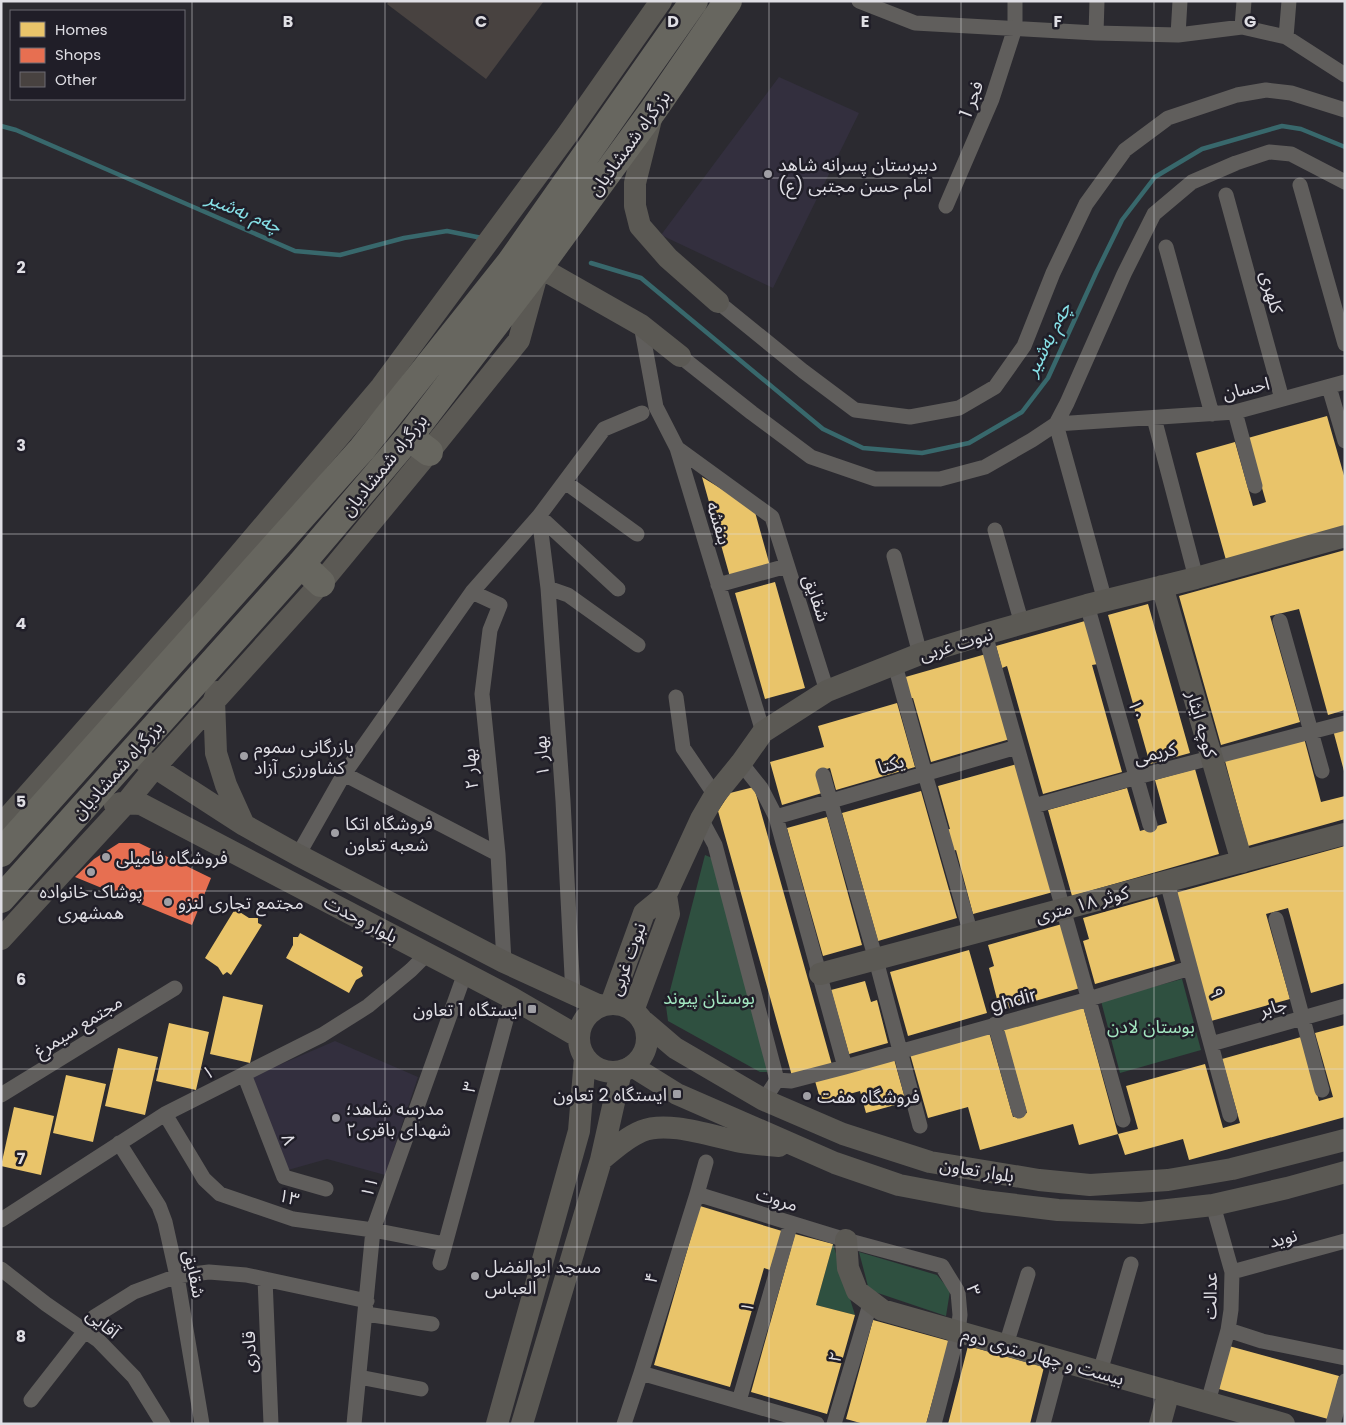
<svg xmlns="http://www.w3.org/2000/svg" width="1346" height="1425" viewBox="0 0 1346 1425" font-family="Poppins,'Noto Sans Arabic',sans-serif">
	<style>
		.built { fill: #332f3e }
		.green { fill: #2f5040 }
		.homes { fill: #e9c46a }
		.shops { fill: #e76f51 }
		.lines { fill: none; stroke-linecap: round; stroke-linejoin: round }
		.stream { stroke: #38686c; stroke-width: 4.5 }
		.building { fill: #484240 }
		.street { stroke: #605e5c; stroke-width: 15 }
		.secondary { stroke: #5b5954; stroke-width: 22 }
		.highway { stroke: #67665f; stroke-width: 28 }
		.grid { fill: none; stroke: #dfdee4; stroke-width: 1; stroke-opacity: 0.55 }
		.poi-dot { fill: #a09fa5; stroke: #201e28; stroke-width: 2 }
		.labels { text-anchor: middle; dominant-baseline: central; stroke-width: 5; stroke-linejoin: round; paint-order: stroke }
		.street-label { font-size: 18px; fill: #dfdee4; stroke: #201e28 }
		.poi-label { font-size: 18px; fill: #dfdee4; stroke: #201e28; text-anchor: start }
		.park-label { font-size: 18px; fill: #a3e7c1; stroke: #201e28 }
		.water-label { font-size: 19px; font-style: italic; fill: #87e1e7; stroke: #201e28 }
		.grid-label { font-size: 16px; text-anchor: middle; font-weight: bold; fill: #dfdee4; stroke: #201e28; stroke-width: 5; stroke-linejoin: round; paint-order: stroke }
	</style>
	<rect width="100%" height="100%" fill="#2b2a30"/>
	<path class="built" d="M779,77l80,36 -86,175 -112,-53z
		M335,1041l83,36 -33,98 -58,-16 -39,11 -37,-93z"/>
	<path class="green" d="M705,855l7,3 58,214h-10l-92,-51 -2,-15z
		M1182,979l19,71 -81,23 -19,-72z
		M833,1244l22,71 -39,-10z
		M859,1252l78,23 13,16 -4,25 -77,-26z"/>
	<path class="homes" d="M1327,416l18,63v48l-119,33 -30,-107 39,-11 18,64 7,-2 6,-2 -18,-64z
		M702,477l44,27 9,8 15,54 -40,11z
		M1345,550v160l-17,5 -29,-106 -29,7 30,106 -79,23 -42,-149z
		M775,582l30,106 -40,11 -30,-106z
		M1148,604l42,149 -40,11 -42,-149z
		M1085,621l13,43 -6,1 30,107 -79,22 -36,-128 -5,2 -6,-22z
		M986,654l24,85 -79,23 -18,-64 -5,1 -6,-21z
		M897,703l18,64 -79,23 -6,-22 -14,4 6,21 -40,12 -12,-43 54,-15 -6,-21z
		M1345,727v44h-1l-11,-41z
		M1304,738l17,64 24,-6v23l-97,27 -23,-85z
		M1017,764l36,128 -80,22 -17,-64 -6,2 -6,-22 6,-1 -12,-43z
		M1195,769l24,85 -147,42 -24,-86 79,-22 13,43 27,-8 -12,-43z
		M754,787l78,278 -40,11 -74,-265 12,-18z
		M921,791l36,127 -79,23 -36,-128z
		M827,817l35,128 -39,11 -36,-128z
		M1345,846v137l-34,10 -23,-85 -22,6 24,85 -79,22 -36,-128z
		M1157,897l18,64 -80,23 -12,-43 6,-2 -6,-21z
		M235,909l14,9h9v5l4,2 -31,50 -4,-3 -4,3 -5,-8 -13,-9z
		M1062,924l18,64 -80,23 -11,-43 5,-2 -6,-21z
		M300,933l63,34 -2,4 2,5 -7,4 -7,13 -63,-35 7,-13v-8h5z
		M969,950l18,63 -79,23 -18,-64z
		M865,981l6,21 6,-2 11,43 -39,11 -18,-64z
		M223,996l40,9 -13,58 -40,-9z
		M1083,1006l35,128 -39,11 -6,-21 -93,26 -12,-43 -40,11 -18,-64 79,-22 24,85 14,-4 -24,-85z
		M169,1023l40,9 -13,58 -40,-9z
		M1345,1025v92l-156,43 -6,-21 -58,16 -7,-21 20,-5 -12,-43 79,-22 18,64 17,-5 -18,-64 79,-22 18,64 14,-4 -18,-64z
		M118,1048l40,9 -13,58 -40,-9z
		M894,1059l12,43 -40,11 -6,-22 -39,11 -6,-21z
		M66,1075l40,9 -13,58 -40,-9z
		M14,1107l40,9 -13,59 -40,-9z
		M700,1206l82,25 -12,39 -6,-2 -34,119 -76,-22z
		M795,1234l38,10 -17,61 39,10 -28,99 -76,-22z
		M873,1320l76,21 -23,83h-62l-18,-5z
		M968,1346l76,21 -14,57h-82z
		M1229,1346l110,30 -11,43 -109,-30z"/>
	<path class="shops" d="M119,843h20l72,35 -19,47 -117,-48 19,-18z"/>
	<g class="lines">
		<path class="stream" d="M1,126l15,4 279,121 45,4 64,-17 43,-7 35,7
			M591,263l50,15 182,151 40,19 59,5 47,-10 53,-31 26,-34 48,-105 26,-53 33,-43 47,-28 80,-23 19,3 44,18"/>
	</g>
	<path class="building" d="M389,1h155l-58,78 -99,-75z"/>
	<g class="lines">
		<path class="street" d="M859,1l56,22 181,10 82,2 64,-8 44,10 59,38
			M1242,27l2,-26
			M1096,33l1,-32
			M1178,35l2,-34
			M1286,37l3,-36
			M1300,185l45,159
			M1226,195l56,204
			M946,206l46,-107 23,-71v-27
			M1166,247l46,167
			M718,302l85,69 52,39 55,7 49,-9 36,-21 29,-41 29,-73 33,-69 39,-54 43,-32 69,-23 29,-5 25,3 54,17
			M641,325l15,82 21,41 86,284
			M680,356l72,57 59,44 64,22h65l45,-12 47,-27 24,-16 11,-21 57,-129 30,-60 38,-32 44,-19 33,-11 22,2 54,28
			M1329,387l16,54
			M1235,412l20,74
			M1154,418l42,160
			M677,448l95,69 55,174
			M565,482l72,52
			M539,516l9,72 15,213 10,194
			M539,516l79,73
			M995,530l27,94
			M894,556l26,98
			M718,585l69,-19
			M548,588l20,7 70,50
			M472,592l28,13 -10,25 -8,64 16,160 6,108
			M1105,601l-49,-177 179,-12 110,-30
			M1087,605l63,220
			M1280,621l42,150
			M985,634l138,486
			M895,665l30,109 46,160
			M676,697l7,51 32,47
			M741,763l20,25 15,29 69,250
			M344,774l154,80
			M823,775l53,185 44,166
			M1034,806l103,-29 208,-54
			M776,817l241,-70
			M701,819l14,26 62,235 -13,20
			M298,855l46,-81 128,-182 67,-76 65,-87 38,-16
			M1167,882l63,233
			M1276,919l46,171
			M995,1024l24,87
			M1211,1044l134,-38
			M244,1074l40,103 42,12
			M777,1080l14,1 54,-14 244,-68 101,-31
			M1,1095l174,-107
			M165,1114l39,65 16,15 73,25 80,11 72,14
			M119,1143l40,63 6,16 12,54 25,148
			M697,1194l149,46 96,26 16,26 2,23 -2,17 -24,92
			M1213,1205l19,67 -1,38 -3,20 34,11 83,17
			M1,1220l164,-106 157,-79 46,-29 43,-36 16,-16
			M440,1263l72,-265
			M1,1269l45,35 52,36 36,37 29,47
			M1232,1272l113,-31
			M265,1279l6,145
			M366,1314l66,10
			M1006,1345l22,-71
			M1100,1372l31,-108
			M641,1373l176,51
			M359,1377l62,12
			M31,1400l54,-69 9,-14 40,-25 43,-16 32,-4 37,3 121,26
			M739,1401l52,-178
			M1208,1402l20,-72
			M354,1424l19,-194 92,-257
			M624,1424l17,-51 56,-179 9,-32
			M834,1424l37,-123
			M1043,1424l17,-64
			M1333,1424l12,-43"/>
		<path class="secondary" d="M651,119l-16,64v23l5,20 28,32 50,44
			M1162,586l80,276
			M217,692l-3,8 2,53 10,32 18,40
			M142,759l102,66 54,30 206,107 96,44
			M115,805l6,-2 20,1 371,194 67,39
			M1,825l208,-235 172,-203 186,-252 94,-134
			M1,939l125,-136 29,-36 166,-184 108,-131 90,-112 20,-73 102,58 39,31
			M820,974l525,-140
			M611,1004l33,-91 22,-18 35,-76 14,-24 26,-32 22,-31 64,-41 93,-37 65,-20 102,-29 109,-27 149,-42
			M579 1038a34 34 0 1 1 68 0a34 34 0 1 1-68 0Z
			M633,1011l36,-97 -3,-19
			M641,1019l34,29 89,52 79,34 87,28 109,18 51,5 78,-5 64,-11 113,-29
			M632,1066l45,28 158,69 64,22 84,16 75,9 83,3 72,-8 74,-17 58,-16
			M601,1160c13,-11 26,-23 41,-29 26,-11 72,6 99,11 12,2 25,3 38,4
			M846,1240l2,28 9,23 25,19 402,114
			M497,1424l82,-293 6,-73
			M522,1424l79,-264 20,-89
			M1160,1424l9,-33"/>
		<path class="highway" d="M409,437l20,15
			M301,564l20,19
			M1,853l361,-404 148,-186 184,-262
			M1,899l300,-335 108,-127 130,-170 115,-158 74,-108"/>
	</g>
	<path class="grid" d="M192,1v1423M385,1v1423M577,1v1423M769,1v1423M961,1v1423M1154,1v1423M1,178h1344M1,356h1344M1,534h1344M1,712h1344M1,891h1344M1,1069h1344M1,1247h1344"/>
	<g class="poi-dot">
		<circle cx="768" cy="174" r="5"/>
		<circle cx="244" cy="756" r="5"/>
		<circle cx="335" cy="833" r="5"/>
		<circle cx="106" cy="857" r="5"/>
		<circle cx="91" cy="872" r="5"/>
		<circle cx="168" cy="902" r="5"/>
		<rect x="527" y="1004" width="10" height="10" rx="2.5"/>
		<rect x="672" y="1089" width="10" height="10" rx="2.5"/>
		<circle cx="807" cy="1096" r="5"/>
		<circle cx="336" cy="1118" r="5"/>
		<circle cx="475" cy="1276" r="5"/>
	</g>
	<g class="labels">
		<g class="street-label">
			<text transform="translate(971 99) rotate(-69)">فجر 1</text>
			<text transform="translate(629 143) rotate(-54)">بزرگراه شمشادیان</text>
			<text transform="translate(1272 292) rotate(75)">کلهری</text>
			<text transform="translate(1246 388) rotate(-13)">احسان</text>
			<text transform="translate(384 465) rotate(-51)">بزرگراه شمشادیان</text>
			<text transform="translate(719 523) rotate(73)">بنفشه</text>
			<text transform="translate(817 598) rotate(72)">شقایق</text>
			<text transform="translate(956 644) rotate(-17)">نبوت غربی</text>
			<text transform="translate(1137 710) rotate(74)">۱۰</text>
			<text transform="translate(1202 724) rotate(74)">کوچه ایثار</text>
			<text transform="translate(1155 753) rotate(-14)">کریمی</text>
			<text transform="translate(541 756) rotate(-94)">بهار ۱</text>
			<text transform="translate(891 764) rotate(-16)">یکتا</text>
			<text transform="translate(470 769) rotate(-95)">بهار ۲</text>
			<text transform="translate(117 770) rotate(-48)">بزرگراه شمشادیان</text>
			<text transform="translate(1082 904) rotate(-15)">کوثر ۱۸ متری</text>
			<text transform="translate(361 919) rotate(28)">بلوار وحدت</text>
			<text transform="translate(627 959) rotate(-70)">نبوت غربی</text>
			<text transform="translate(1217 993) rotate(74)">۹</text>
			<text transform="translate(1013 1000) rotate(-15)">ghdir</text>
			<text transform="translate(1273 1007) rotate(-16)">جابر</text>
			<text transform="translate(78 1026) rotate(-32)">مجتمع سیمرغ</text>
			<text transform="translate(208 1072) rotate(-27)">۱</text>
			<text transform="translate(469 1087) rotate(-75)">۳</text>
			<text transform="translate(289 1139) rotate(68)">۸</text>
			<text transform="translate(977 1170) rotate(9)">بلوار تعاون</text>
			<text transform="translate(369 1187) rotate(-70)">۱۱</text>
			<text transform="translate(289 1197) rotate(16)">۱۳</text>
			<text transform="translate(777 1199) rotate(17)">مروت</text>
			<text transform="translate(1283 1238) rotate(-15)">نوید</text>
			<text transform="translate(195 1274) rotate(79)">شقایق</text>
			<text transform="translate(651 1278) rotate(-73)">۴</text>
			<text transform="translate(974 1290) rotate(74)">۳</text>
			<text transform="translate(1210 1296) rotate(-89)">عدالت</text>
			<text transform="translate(747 1307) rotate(-74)">۱</text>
			<text transform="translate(103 1323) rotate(39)">آقایی</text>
			<text transform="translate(249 1352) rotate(-92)">قادری</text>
			<text transform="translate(1043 1356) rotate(16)">بیست و چهار متری دوم</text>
			<text transform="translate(835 1357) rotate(-74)">۲</text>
		</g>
		<g class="poi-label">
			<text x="778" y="164">دبیرستان پسرانه شاهد<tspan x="778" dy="21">امام حسن مجتبی (ع)</tspan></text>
			<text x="254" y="746">بازرگانی سموم<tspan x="254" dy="21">کشاورزی آزاد</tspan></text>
			<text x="345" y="823">فروشگاه اتکا<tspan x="345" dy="21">شعبه تعاون</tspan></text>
			<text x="116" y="857">فروشگاه فامیلی</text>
			<text x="91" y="891" text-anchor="middle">پوشاک خانواده<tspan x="91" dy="21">همشهری</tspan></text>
			<text x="178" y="902">مجتمع تجاری لنزو</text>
			<text x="522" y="1009" text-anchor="end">ایستگاه 1 تعاون</text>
			<text x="667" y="1094" text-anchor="end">ایستگاه 2 تعاون</text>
			<text x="817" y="1096">فروشگاه هفت</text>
			<text x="346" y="1108">مدرسه شاهد؛<tspan x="346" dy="21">شهدای باقری۲</tspan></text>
			<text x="485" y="1266">مسجد ابوالفضل<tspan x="485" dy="21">العباس</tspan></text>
		</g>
		<g class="park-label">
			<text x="709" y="997">بوستان پیوند</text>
			<text x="1151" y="1026">بوستان لادن</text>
		</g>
		<g class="water-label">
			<text transform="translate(244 212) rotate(23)">چەم بەشیر</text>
			<text transform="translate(1048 339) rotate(-63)">چەم بەشیر</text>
		</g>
	</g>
	<g class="grid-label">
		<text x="288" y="27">B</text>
		<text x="481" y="27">C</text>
		<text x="673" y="27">D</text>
		<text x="865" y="27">E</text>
		<text x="1058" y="27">F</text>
		<text x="1250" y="27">G</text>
		<text x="21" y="273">2</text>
		<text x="21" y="451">3</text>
		<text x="21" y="629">4</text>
		<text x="21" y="807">5</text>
		<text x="21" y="985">6</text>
		<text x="21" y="1164">7</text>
		<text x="21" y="1342">8</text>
	</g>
	<rect width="1346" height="1425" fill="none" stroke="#dfdee4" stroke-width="5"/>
	<rect x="10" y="10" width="175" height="90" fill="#201e28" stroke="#6c6b73"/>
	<rect x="20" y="22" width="25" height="15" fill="#e9c46a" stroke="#6c6b73"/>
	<text x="55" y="35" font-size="15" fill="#dfdee4">Homes</text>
	<rect x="20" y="48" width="25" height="15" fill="#e76f51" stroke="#6c6b73"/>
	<text x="55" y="60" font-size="15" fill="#dfdee4">Shops</text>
	<rect x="20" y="72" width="25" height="15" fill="#484240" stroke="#6c6b73"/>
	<text x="55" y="85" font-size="15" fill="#dfdee4">Other</text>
</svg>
